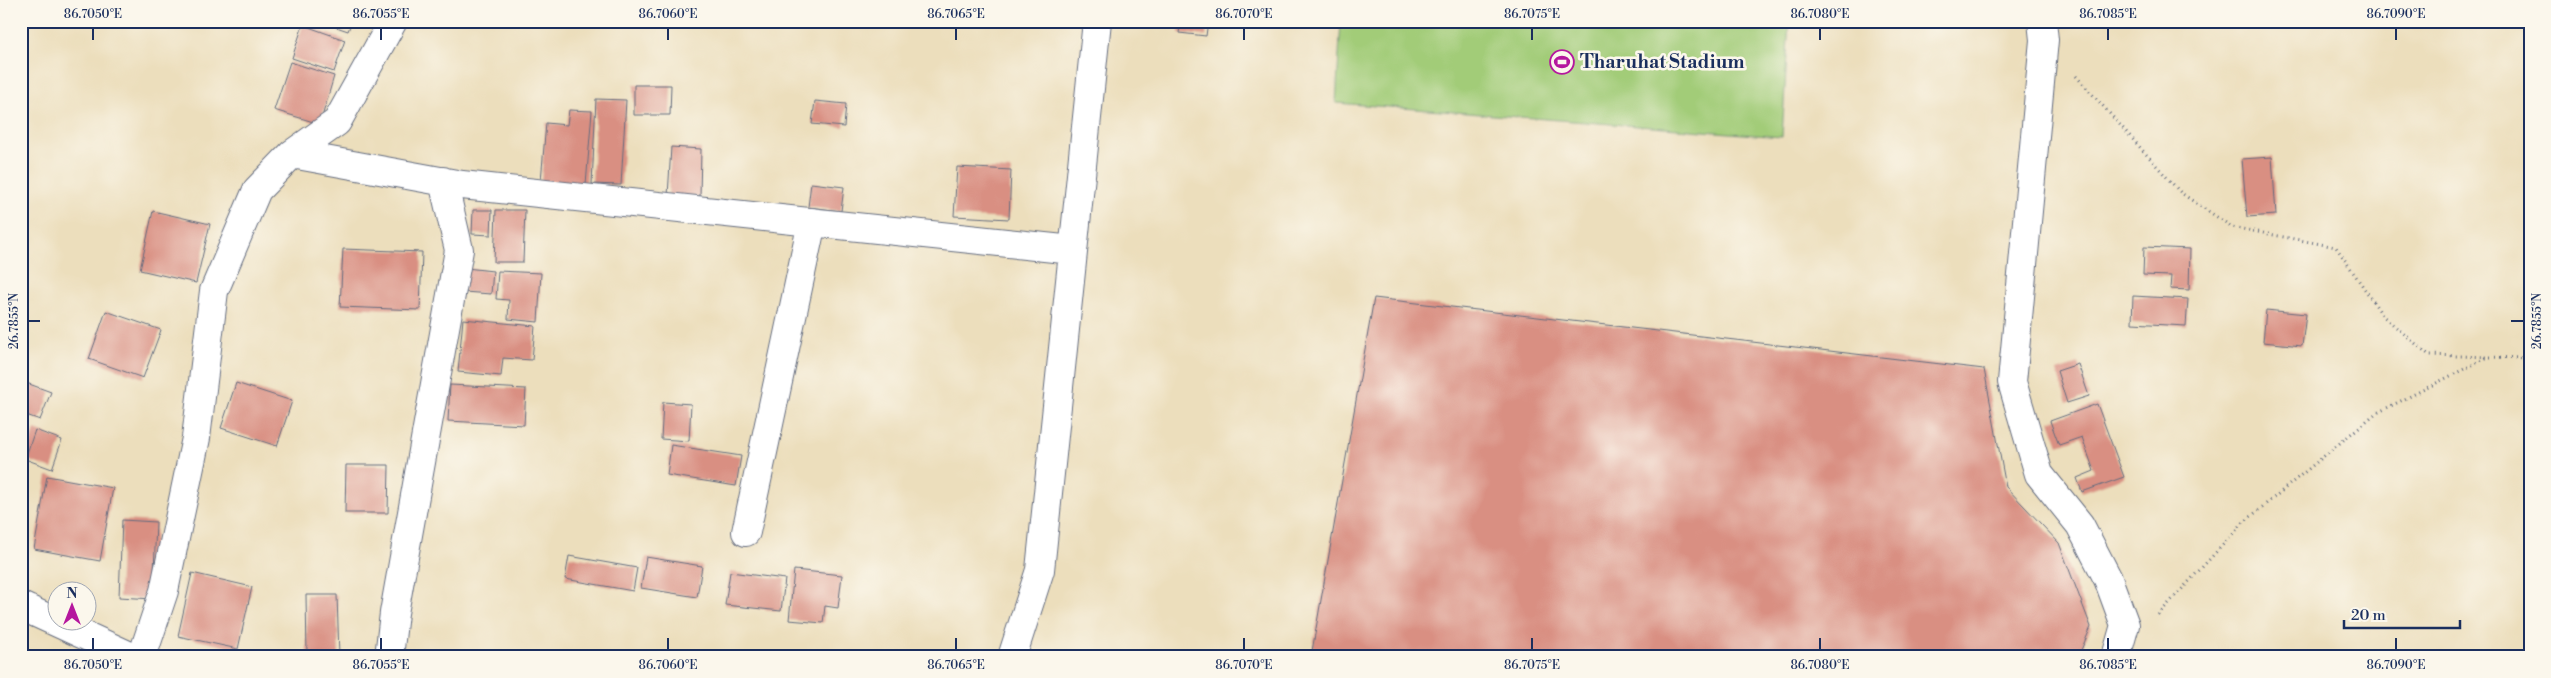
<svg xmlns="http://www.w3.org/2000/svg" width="2551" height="678" viewBox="0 0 2551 678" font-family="'Libre Bodoni',serif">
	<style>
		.green { fill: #a2cc78; stroke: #5e7e6b }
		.building { fill: #d98f82 }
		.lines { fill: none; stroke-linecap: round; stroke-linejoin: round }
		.minor-casing { stroke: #646c7f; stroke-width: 30 }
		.path { stroke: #646c7f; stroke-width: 3; stroke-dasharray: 1 4; stroke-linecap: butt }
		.minor { stroke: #fff; stroke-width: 28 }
		.ticks { fill: none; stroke: #1b2f5e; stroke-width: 2 }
		.labels { text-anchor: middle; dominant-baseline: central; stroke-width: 5; stroke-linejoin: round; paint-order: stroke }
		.poi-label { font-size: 19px; font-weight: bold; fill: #1b2f5e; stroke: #fbf7ec; text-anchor: start }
		.neatline { fill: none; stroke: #1b2f5e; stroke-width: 2 }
		.ticks-label { font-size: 12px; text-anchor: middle; fill: #1b2f5e }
	</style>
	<rect width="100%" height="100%" fill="#fbf7ec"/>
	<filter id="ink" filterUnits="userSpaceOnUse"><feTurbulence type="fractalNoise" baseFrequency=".02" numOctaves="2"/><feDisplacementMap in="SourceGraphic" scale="10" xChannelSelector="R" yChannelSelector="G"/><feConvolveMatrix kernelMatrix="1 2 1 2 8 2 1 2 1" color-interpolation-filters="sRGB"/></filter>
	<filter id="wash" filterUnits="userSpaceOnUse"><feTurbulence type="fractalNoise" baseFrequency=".0096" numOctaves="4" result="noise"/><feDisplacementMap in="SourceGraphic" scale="20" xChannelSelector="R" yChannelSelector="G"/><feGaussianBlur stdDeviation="1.12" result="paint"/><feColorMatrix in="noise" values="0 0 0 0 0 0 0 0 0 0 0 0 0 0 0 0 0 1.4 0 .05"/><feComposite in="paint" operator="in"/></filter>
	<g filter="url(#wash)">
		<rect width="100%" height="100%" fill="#ecdebc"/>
		<path class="green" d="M1341,21h448l-7,116 -446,-34z"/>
		<g id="blocks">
			<path class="building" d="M319,21h33l-4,10z
				M1181,21h27l-2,15 -27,-3z
				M303,25l42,15 -11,32 -42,-14z
				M290,62l44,14 -14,48 -46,-14z
				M634,85h37l-1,30h-36z
				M596,99l30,1 -5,85 -29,-1z
				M815,101l31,3 -2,23 -32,-3z
				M569,110l23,1 -6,74 -45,-4 5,-58 21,2z
				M671,147l30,2 -1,48 -32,-1z
				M2272,157l4,58 -29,2 -5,-58z
				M957,167l54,3 -2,49 -55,-3z
				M811,183l33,4 -3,24 -33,-4z
				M473,210h19l-1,25 -19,-1z
				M496,210h29l-2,52h-29z
				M153,211l57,13 -14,59 -56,-13z
				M2144,247l46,2 -1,41 -19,-1 1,-13 -28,-1z
				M343,249l79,3 -2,58 -80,-3z
				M466,268l27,3 -2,23 -27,-2z
				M498,271l43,2 -3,49 -30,-3 1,-19 -13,-1z
				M2133,296l55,3 -2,27 -54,-3z
				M1374,298l610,71 22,118 53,56 32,84 -13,30h-767z
				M2266,310l40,4 -4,32 -39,-4z
				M106,311l55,19 -18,48 -54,-19z
				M463,319l72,7 -3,34 -29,-2 -2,18 -43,-4z
				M2078,364l11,32 -22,7 -10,-32z
				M21,381l30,11 -11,28 -19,-7z
				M236,383l56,18 -15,45 -56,-18z
				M450,385l76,4 -2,36 -76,-4z
				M663,402l28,2 -2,37 -28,-2z
				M2097,404l27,73 -42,15 -5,-14 17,-7 -12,-34 -23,8 -9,-24z
				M35,430l27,10 -10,29 -27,-10z
				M671,445l70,11 -5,30 -69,-11z
				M346,465h43l-1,48h-43z
				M47,476l66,12 -13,73 -66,-12z
				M122,520l34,2 -3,77 -34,-2z
				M569,556l68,12 -4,23 -68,-12z
				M646,557l56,9 -5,31 -56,-9z
				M794,570l48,5 -4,33 -13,-2 -2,17 -34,-3z
				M730,572l55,7 -4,32 -56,-6z
				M192,573l60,14 -14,62 -60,-13z
				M306,595h31l2,61h-32z"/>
		</g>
	</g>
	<g filter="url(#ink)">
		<use href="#blocks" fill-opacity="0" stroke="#646c7f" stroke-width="1"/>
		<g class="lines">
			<g class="minor-casing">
				<path id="minor" d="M2042,21l2,19 -32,342 27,92 41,51 28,54 17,46 -9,32
					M292,154l170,31 611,65
					M746,532l66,-310
					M21,606l111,51
					M142,657l22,-66 32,-153 18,-147 43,-101 35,-36 45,-32 56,-101
					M389,657l5,-44 65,-363 -16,-69
					M1012,657l28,-87 57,-549"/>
			</g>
			<path class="path" d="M2076,76l105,117 51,34 104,20 47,69 46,39 59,2
				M2158,615l85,-92 132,-109 113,-57 42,1"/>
			<use href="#minor" class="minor"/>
		</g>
	</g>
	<path class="ticks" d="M93,28v12M381,28v12M668,28v12M956,28v12M1244,28v12M1532,28v12M1820,28v12M2108,28v12M2396,28v12M28,321h12M2511,321h13M93,638v12M381,638v12M668,638v12M956,638v12M1244,638v12M1532,638v12M1820,638v12M2108,638v12M2396,638v12"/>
	<defs>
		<g id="stadium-ring" transform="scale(1.25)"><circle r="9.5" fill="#fbf7ec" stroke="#b5179e" stroke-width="1.5"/><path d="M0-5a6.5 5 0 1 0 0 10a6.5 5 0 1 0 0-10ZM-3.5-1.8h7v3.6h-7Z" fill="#b5179e"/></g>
	</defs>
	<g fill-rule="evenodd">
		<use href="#stadium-ring" x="1562" y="62"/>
	</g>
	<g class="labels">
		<g class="poi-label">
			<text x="1580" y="62">Tharuhat Stadium</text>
		</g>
	</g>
	<rect width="2551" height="678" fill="none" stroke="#fbf7ec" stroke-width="55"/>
	<g transform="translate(72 606)"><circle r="24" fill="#fbf7ec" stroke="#a1a7b3"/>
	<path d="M0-4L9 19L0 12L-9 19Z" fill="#b5179e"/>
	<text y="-8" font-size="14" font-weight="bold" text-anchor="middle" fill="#1b2f5e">N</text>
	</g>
	<path d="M2344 620v8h116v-8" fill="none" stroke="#1b2f5e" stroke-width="2.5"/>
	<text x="2351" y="620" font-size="15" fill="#1b2f5e" stroke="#fbf7ec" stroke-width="4" paint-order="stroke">20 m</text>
	<rect x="28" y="28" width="2496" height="622" class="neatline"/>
	<g class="ticks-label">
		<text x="93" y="18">86.7050°E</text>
		<text x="381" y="18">86.7055°E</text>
		<text x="668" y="18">86.7060°E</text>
		<text x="956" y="18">86.7065°E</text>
		<text x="1244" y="18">86.7070°E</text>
		<text x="1532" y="18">86.7075°E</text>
		<text x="1820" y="18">86.7080°E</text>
		<text x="2108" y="18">86.7085°E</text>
		<text x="2396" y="18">86.7090°E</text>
		<text transform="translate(14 321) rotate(-90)" y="4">26.7855°N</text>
		<text transform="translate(2537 321) rotate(-90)" y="4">26.7855°N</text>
		<text x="93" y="669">86.7050°E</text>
		<text x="381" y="669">86.7055°E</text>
		<text x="668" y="669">86.7060°E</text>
		<text x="956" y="669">86.7065°E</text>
		<text x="1244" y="669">86.7070°E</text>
		<text x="1532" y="669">86.7075°E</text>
		<text x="1820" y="669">86.7080°E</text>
		<text x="2108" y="669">86.7085°E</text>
		<text x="2396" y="669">86.7090°E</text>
	</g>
</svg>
